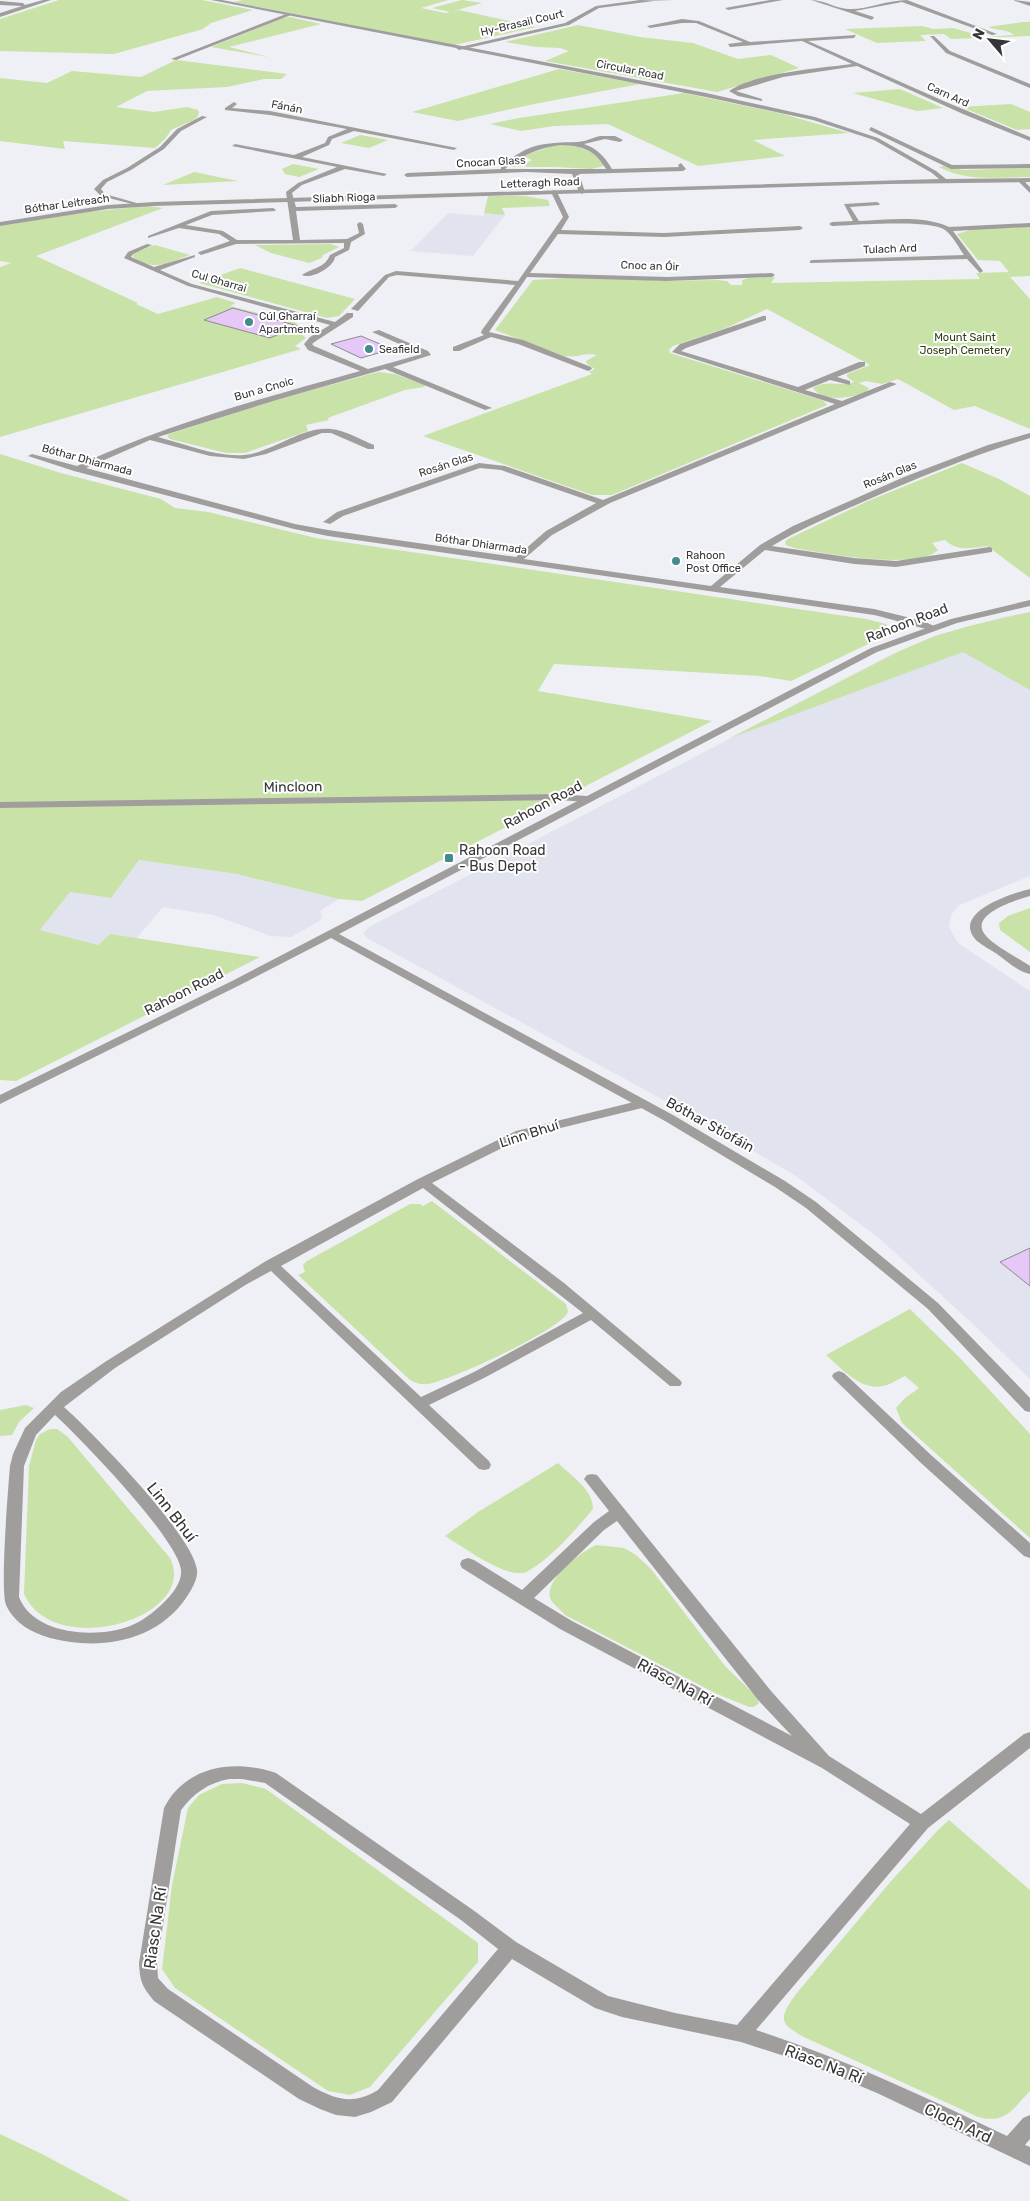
<svg xmlns="http://www.w3.org/2000/svg" width="1030" height="2201" viewBox="0 0 1030 2201" font-family="Rubik,sans-serif">
	<style>
		.built { fill: #e1e3ef }
		.green { fill: #c8e2a8 }
		.building { fill: #e6c8f8; stroke: #8d8a8e }
		.lines { fill: none; stroke-linecap: round; stroke-linejoin: round }
		.minor { fill: #a09e9d; fill-rule: evenodd }
		.tertiary { fill: #a09e9d; fill-rule: evenodd }
		.poi-dot { fill: #448c8b; stroke: #fff; stroke-width: 2 }
		.labels { text-anchor: middle; dominant-baseline: central; stroke-width: 4; stroke-linejoin: round; paint-order: stroke }
		.far-street-label { font-size: 11px; fill: #363638; stroke: #fff }
		.far-poi-label { font-size: 11px; fill: #363638; stroke: #fff; text-anchor: start }
		.far-park-label { font-size: 11px; fill: #2d3f11; stroke: #fff }
		.street-label { font-size: 14px; fill: #363638; stroke: #fff }
		.poi-label { font-size: 14px; fill: #363638; stroke: #fff; text-anchor: start }
		.near-street-label { font-size: 16px; fill: #363638; stroke: #fff }
	</style>
	<rect width="100%" height="100%" fill="#eff0f5"/>
	<path class="built" d="M448,213l36,3v-3l21,2 -32,41 -62,-5z
		M1030,612v264l-71,29 -8,10 -2,12 9,16 72,48v388l-56,-54 -94,-86 -84,-63 -85,-50 -344,-188 -4,-5 6,-6 519,-271 47,-20 68,-19z
		M139,860l98,14 102,25 -19,12 2,7 -4,4 -27,15 -20,-1 -58,-21 -50,-8 -27,32 -26,-5 -12,11 -58,-15 30,-38 41,6z"/>
	<path class="green" d="M59,0h143l51,10 -42,13 -8,6 -89,25 -114,-3v-32z
		M243,0h205l-27,8 24,5 14,-3 77,17 -82,18 -220,-43z
		M462,0l20,3 -32,9 -18,-4z
		M290,17l31,7 -92,23 40,10 -58,-10 72,-29z
		M1023,22h7v14l-79,3 -7,-5 -24,1 6,6 -49,2 -32,-14 77,-3 11,3 20,-1 32,9 29,-2c-7,-6 -16,-4 -26,-8z
		M578,25l62,12 53,6 45,16 33,-4 28,13 -82,24 -172,-31 24,-10 -9,-3 -23,-1 -32,-5z
		M176,60l111,14 -6,5h-17l-37,8 -80,4 -31,16 38,5 33,-5 11,3 1,3 -3,6 -25,11 -6,9 -10,9 -92,-7 2,8 -65,-8v-63l47,5 25,-12 69,6z
		M559,69l81,15 -106,20 -76,17 -46,-9z
		M900,89l43,19 -26,3 -64,-18z
		M684,93l99,21 66,19 -96,7 32,16 -87,10 -90,-42 -54,2 -33,5 -31,-7 29,-6z
		M1011,104l19,8v17l-13,1 -56,-23z
		M360,135l28,5 -19,8 -28,-5z
		M558,144c18,2 37,4 46,22l-13,3 -35,-2h-30l-1,-1 -15,1 5,-5 10,2 7,-4 -9,-4z
		M293,164l26,5 -20,8 -14,-3 -3,-5z
		M943,166l19,4 68,-2v9c-31,0 -64,5 -91,-10z
		M194,172l44,9 -75,4z
		M488,196h37l23,4 2,6 -48,2 3,7 -21,-2z
		M147,206l16,2 -127,48 102,47 -2,1 22,10 59,-17 19,6 -6,3 67,17 -1,7 10,8 -11,8 6,3 -301,88v-170l11,-4 -11,-2v-35l87,-14z
		M1030,227v49l-20,1 20,22v130l-55,-23 -21,4 -56,-31 -16,5 -16,-3 -7,2 10,5 -2,4c-14,5 -43,12 -54,-4 14,-9 27,-1 41,-6l-7,-5v-3l23,-9 -103,-56 -41,19 -53,18 -4,4 1,3 145,45 9,3 3,4 -215,90h-20l-169,-59 169,-62 -3,-2 6,-3 -8,-5 -1,-3 11,-6c-12,-3 -21,3 -33,1l-69,-26 38,-50 51,-3 85,4 47,-1 11,1 4,4h11v-5l6,-2 27,-1 -4,6 209,-4 -4,-6 33,-1 -9,-11 -22,-1 -21,-26 20,-6z
		M331,244l8,3 -16,8 -1,3 -13,5 -38,-10 -16,-8z
		M155,245l35,10c-23,8 -35,17 -57,2v-4z
		M240,268l115,31 -16,17 -12,2 -128,-35z
		M378,372l17,2 30,11 -1,2 -19,3 -72,26 -5,2 1,2 -23,5 2,6 -63,22h-19l-56,-14 -3,-3 2,-2 114,-36z
		M0,454l61,19 100,26 14,9 33,4 108,26 550,81 20,5 4,7 -3,4 -96,46 -31,-5 -206,-12 -16,27 174,30 -350,180 -23,-2 -102,-25 -98,-14 -28,38 -41,-6 -30,38 58,15 12,-11 150,23 -244,124 -16,-1z
		M962,463l37,16 31,17v82l-43,-32c-16,2 -29,6 -42,-6l-13,3 6,7c-20,21 -115,3 -144,-2l-8,-3 -1,-3 3,-3 80,-38z
		M1030,612v78l-67,-38 -233,86 174,-89 31,-13 34,-10z
		M1030,908v44l-30,-22 -1,-7 9,-7z
		M432,1201l134,103 2,8c-7,18 -119,69 -140,72 -6,1 -13,-1 -18,-4l-112,-105 7,-3 -2,-7 4,-4 103,-57h10l3,2z
		M910,1309l51,50 69,75v104l-128,-115 -6,-15 9,-10 14,-10 -14,-12c-7,3 -15,9 -22,10 -22,5 -42,-18 -57,-31z
		M26,1405l8,3 -15,14 -7,13 -12,1v-26z
		M50,1429h7l10,7 103,122c30,60 -116,103 -146,36l5,-128 7,-26 4,-6z
		M558,1463c13,13 35,26 35,46 -17,20 -41,49 -65,62 -4,3 -14,2 -18,1 -23,-7 -45,-24 -65,-36l33,-24z
		M596,1545l28,3 12,7 15,14 74,97 32,31 2,6 -5,4h-5l-32,-13 -152,-79c-4,-5 -11,-10 -14,-15 -10,-18 31,-49 45,-55z
		M242,1783l24,6 212,154v19l-108,125 -20,8 -22,-4 -153,-103 -13,-19 10,-84 16,-77 11,-13 23,-11z
		M949,1820l81,70v201c-18,19 -25,33 -52,26l-172,-79c-27,-14 -28,-19 -10,-44l96,-114 47,-51z
		M0,2134l40,19 90,48h-130z"/>
	<path class="building" d="M233,308l65,18 -28,12 -66,-18z
		M361,336l31,13 -31,9 -30,-14z
		M1030,1248v38l-30,-24z"/>
	<g class="lines">
		<path class="minor" d="M43,0h8l-51,17v-4l22,-7 -22,-1v-4l23,2 2,2z
			M640,0l34,1h-20l-55,7 -30,17 -110,25 -3,-2 109,-25 31,-17z
			M770,0h13l-55,10 -3,-2z
			M811,0c14,0 25,9 38,9 16,1 39,-9 58,-9l90,34 -5,1 -90,-33 -47,9 19,6 -2,3z
			M1014,0l16,2v4l-15,-5z
			M286,14l5,1 -115,45 -5,-1z
			M682,19l17,2 51,21 106,-7 -2,3 -46,3 138,61 84,35v4l-67,-27 -106,-48 -74,11 -47,14 26,8v2l-24,-5 -9,-5c25,-18 92,-23 123,-27l-50,-23 -72,6 -2,-3 15,-2 -47,-19h-14l-32,5 -3,-2z
			M930,36h4l16,15 80,33v4l-84,-35z
			M234,102l3,2 -5,4 38,3 187,37 -3,2 -100,-19 -22,8 -3,6 -27,12 85,17 -3,2 -39,-7 -43,16 -10,8 4,14 99,-3 3,2 -3,2 -99,3 4,29 47,-1 12,-6 -2,-9 3,-2 3,2 2,10 -14,8 -2,8 -14,7c-1,10 -24,23 -33,18 10,-7 23,-7 28,-20l14,-7v-5l-108,1 -35,11 -3,-2 1,-1 31,-11 -11,-7 -40,-6 -31,10v-2l63,-25 62,-3 3,2 -1,1 -63,4 -26,10 37,6 14,9h56l-7,-48 12,-9 39,-16 -105,-21 3,-2 59,11 31,-12 3,-6 19,-8 -77,-14 -45,-5v-2z
			M202,116l5,1 -26,14 -17,18 -33,21 -24,12 -6,7 4,5 35,10v2l-39,-10 -7,-7 9,-9 24,-12 33,-21 17,-18z
			M871,127l81,38 78,-1v4l-79,1 -82,-39z
			M600,136h15l8,4 -3,2 -15,-3 -21,5c14,5 21,13 28,25l67,-2 -1,-2 3,-2 5,6 -3,2 -104,3 6,18 -3,2 -3,-2 -7,-18 -45,-2 -120,5 -3,-2 3,-2 94,-4v-2c27,-24 42,-24 76,-25 7,0 15,-4 23,-6zM560,145c23,1 34,4 46,24h-101c17,-14 34,-21 55,-24z
			M1018,179h4l8,8v6l-12,-12z
			M554,190l3,2 12,25 -8,13 103,3 136,-7 3,2 -3,2 -136,7 -106,-3 -28,39 137,4 105,-4 3,2 -3,2 -105,4 -140,-4 -38,55 34,8 68,27 1,2 -4,2 -70,-27 -27,-7 -32,14h-6v-4l31,-12 -3,-2 1,-3 33,-45 -118,-10 -8,2 -31,34 -7,-2 34,-34 11,-4 122,10 45,-64 -12,-25z
			M877,202l3,2 -1,1 -29,2 9,14c28,-1 64,-6 90,6l81,-4v4l-77,4 30,40 -3,2 -13,-14 -157,4v-2l2,-1 152,-5c-5,-7 -11,-19 -19,-25 -15,-11 -91,-5 -113,-4l-3,-2 3,-2 21,-1 -9,-17z
			M147,244l5,1 -19,9 -2,3 23,10 41,-12v2l-35,13 32,14 143,38 12,-9h6v4l-37,24 -4,3 2,2 54,23 54,-15 -50,-22 7,-2 49,21 3,4 -38,12 99,41 -7,2 -100,-41 -105,30 -122,38c27,7 57,20 86,18 30,-3 57,-29 87,-26 14,1 30,11 43,16v4h-6l-37,-16h-9l-56,21 -22,5 -34,-3 -60,-16 -64,28 209,56 33,6 188,27 30,-26 50,-28 -95,-33 -21,-2 -137,48 -13,8 -7,-2 14,-10 142,-49 26,3 98,34 232,-96 -163,-52 8,-8 83,-28h3v4l-80,28 -5,3 117,36 61,-25h6v4l-28,11 13,4v4l-20,-5 -25,10 37,11 48,-19 7,2 -287,119 -58,32 -28,24 187,27 49,-41 33,-19 111,-49 84,-32 42,-12v5c-56,17 -111,39 -165,63 -32,14 -63,27 -93,45l82,12 42,3 93,-14 3,1v4l-96,15 -42,-3 -89,-14 -45,37 154,22 49,12 11,5v4c-5,1 -50,-13 -60,-15l-546,-79 -34,-7 -220,-58 -46,-15 4,-2 45,12c91,-43 187,-68 283,-95l-52,-21 -4,-6 6,-7 20,-12 -142,-39 -64,-28 4,-6z
			M559,794l27,2 5,3 -5,3 -27,-2 -559,8v-6z
			M1030,889v7c-13,4 -65,19 -43,41 11,11 30,20 43,29v8c-12,-2 -23,-13 -33,-20 -6,-4 -14,-8 -20,-13 -28,-28 36,-48 53,-52z
			M642,1100l4,1 2,3 -2,3 -122,30 -92,46 132,100 116,97 2,3 -2,3h-10l-79,-66 -107,58 -55,27 60,56 2,4 -2,4 -5,1 -5,-1 -208,-198 -24,13 -132,84 -51,39c29,26 129,128 133,163 1,10 -6,20 -11,28 -30,44 -87,53 -136,40 -19,-6 -35,-14 -44,-33 -6,-16 2,-114 4,-139l3,-12 12,-26 36,-36 44,-30 161,-101 152,-82 98,-48zM423,1188l160,125 -109,59 -53,25 -140,-131zM55,1415c26,24 123,124 126,155 1,10 -6,20 -12,27 -11,12 -24,23 -39,29 -33,13 -97,9 -111,-29l5,-131 12,-31z
			M839,1371l5,2 87,82 99,88v15l-6,-2 -103,-93 -87,-84 -2,-3 2,-3z
			M592,1474l5,1 174,216 58,65 92,58 103,-80 6,-2v16l-102,80 -172,202c87,28 169,67 251,106l16,-18 7,-3v24l-5,6 5,2v19l-153,-73 -74,-31 -62,-20 -119,-25 -27,-9 -83,-49 -120,143 -21,10 -16,5 -19,-2 -16,-6 -21,-10 -145,-98c-12,-15 -14,-19 -15,-38l25,-155c22,-43 71,-49 112,-35l197,137 43,32 92,54 67,17 62,12 173,-201 -88,-56 -262,-139 -98,-61 -2,-4 2,-4 6,-2 6,2 48,30 72,-68 15,-11 -25,-32 3,-4zM617,1521l142,180 33,35 -220,-115 -38,-23 70,-68zM229,1779h13l23,4 196,137 37,29 -120,141c-25,15 -41,10 -65,-3l-145,-98 -10,-11 -1,-15 24,-153c13,-17 27,-27 48,-31z"/>
		<path class="tertiary" d="M211,0h11l484,93 109,24 63,21 58,33 10,8 84,-1v4l-141,2 -735,22 -46,3 -108,17v-4l108,-17 46,-3 785,-23 -7,-6 -58,-33 -61,-20 -107,-23z
			M1030,600v6l-73,17 -80,29 -538,282 334,181 112,66 31,21 122,101 92,95v14l-5,-1 -97,-102 -122,-101 -31,-21 -110,-66 -334,-183 -89,46 -242,120v-9l234,-115 637,-332 80,-29z"/>
	</g>
	<g class="poi-dot">
		<circle cx="249" cy="322" r="5"/>
		<circle cx="369" cy="349" r="5"/>
		<circle cx="676" cy="561" r="5"/>
		<rect x="444" y="853" width="10" height="10" rx="2.5"/>
	</g>
	<g class="labels">
		<g class="far-street-label">
			<text transform="translate(522 23) rotate(-13)">Hy-Brasail Court</text>
			<text transform="translate(630 70) rotate(11)">Circular Road</text>
			<text transform="translate(948 95) rotate(24)">Carn Ard</text>
			<text transform="translate(287 107) rotate(11)">Fánán</text>
			<text transform="translate(491 162) rotate(-3)">Cnocan Glass</text>
			<text transform="translate(540 183) rotate(-2)">Letteragh Road</text>
			<text transform="translate(344 198) rotate(-2)">Sliabh Rioga</text>
			<text transform="translate(67 204) rotate(-8)">Bóthar Leitreach</text>
			<text transform="translate(890 249) rotate(-2)">Tulach Ard</text>
			<text transform="translate(650 266) rotate(2)">Cnoc an Óir</text>
			<text transform="translate(219 281) rotate(16)">Cul Gharrai</text>
			<text transform="translate(264 389) rotate(-16)">Bun a Cnoic</text>
			<text transform="translate(87 460) rotate(15)">Bóthar Dhiarmada</text>
			<text transform="translate(446 465) rotate(-18)">Rosán Glas</text>
			<text transform="translate(890 475) rotate(-22)">Rosán Glas</text>
			<text transform="translate(481 544) rotate(8)">Bóthar Dhiarmada</text>
		</g>
		<g class="far-poi-label">
			<text x="259" y="316">Cúl Gharraí<tspan x="259" dy="13">Apartments</tspan></text>
			<text x="379" y="349">Seafield</text>
			<text x="686" y="555">Rahoon<tspan x="686" dy="13">Post Office</tspan></text>
		</g>
		<g class="far-park-label">
			<text x="965" y="337">Mount Saint<tspan x="965" dy="13">Joseph Cemetery</tspan></text>
		</g>
		<g class="street-label">
			<text transform="translate(907 623) rotate(-21)">Rahoon Road</text>
			<text transform="translate(293 787) rotate(-1)">Mincloon</text>
			<text transform="translate(543 805) rotate(-28)">Rahoon Road</text>
			<text transform="translate(184 992) rotate(-27)">Rahoon Road</text>
			<text transform="translate(710 1125) rotate(29)">Bóthar Stiofáin</text>
			<text transform="translate(529 1134) rotate(-18)">Linn Bhuí</text>
		</g>
		<g class="poi-label">
			<text x="459" y="850">Rahoon Road<tspan x="459" dy="16">- Bus Depot</tspan></text>
		</g>
		<g class="near-street-label">
			<text transform="translate(172 1512) rotate(52)">Linn Bhuí</text>
			<text transform="translate(675 1682) rotate(28)">Riasc Na Rí</text>
			<text transform="translate(155 1928) rotate(-82)">Riasc Na Rí</text>
			<text transform="translate(824 2064) rotate(21)">Riasc Na Rí</text>
			<text transform="translate(958 2123) rotate(25)">Cloch Ard</text>
		</g>
	</g>
	<g transform="translate(990 40) rotate(298)" stroke="#ffffff" stroke-width="4" paint-order="stroke">
	<path d="M0-4L9 19L0 12L-9 19Z" fill="#363638"/>
	<text y="-8" font-size="14" font-weight="bold" text-anchor="middle" fill="#363638">N</text>
	</g>
</svg>
